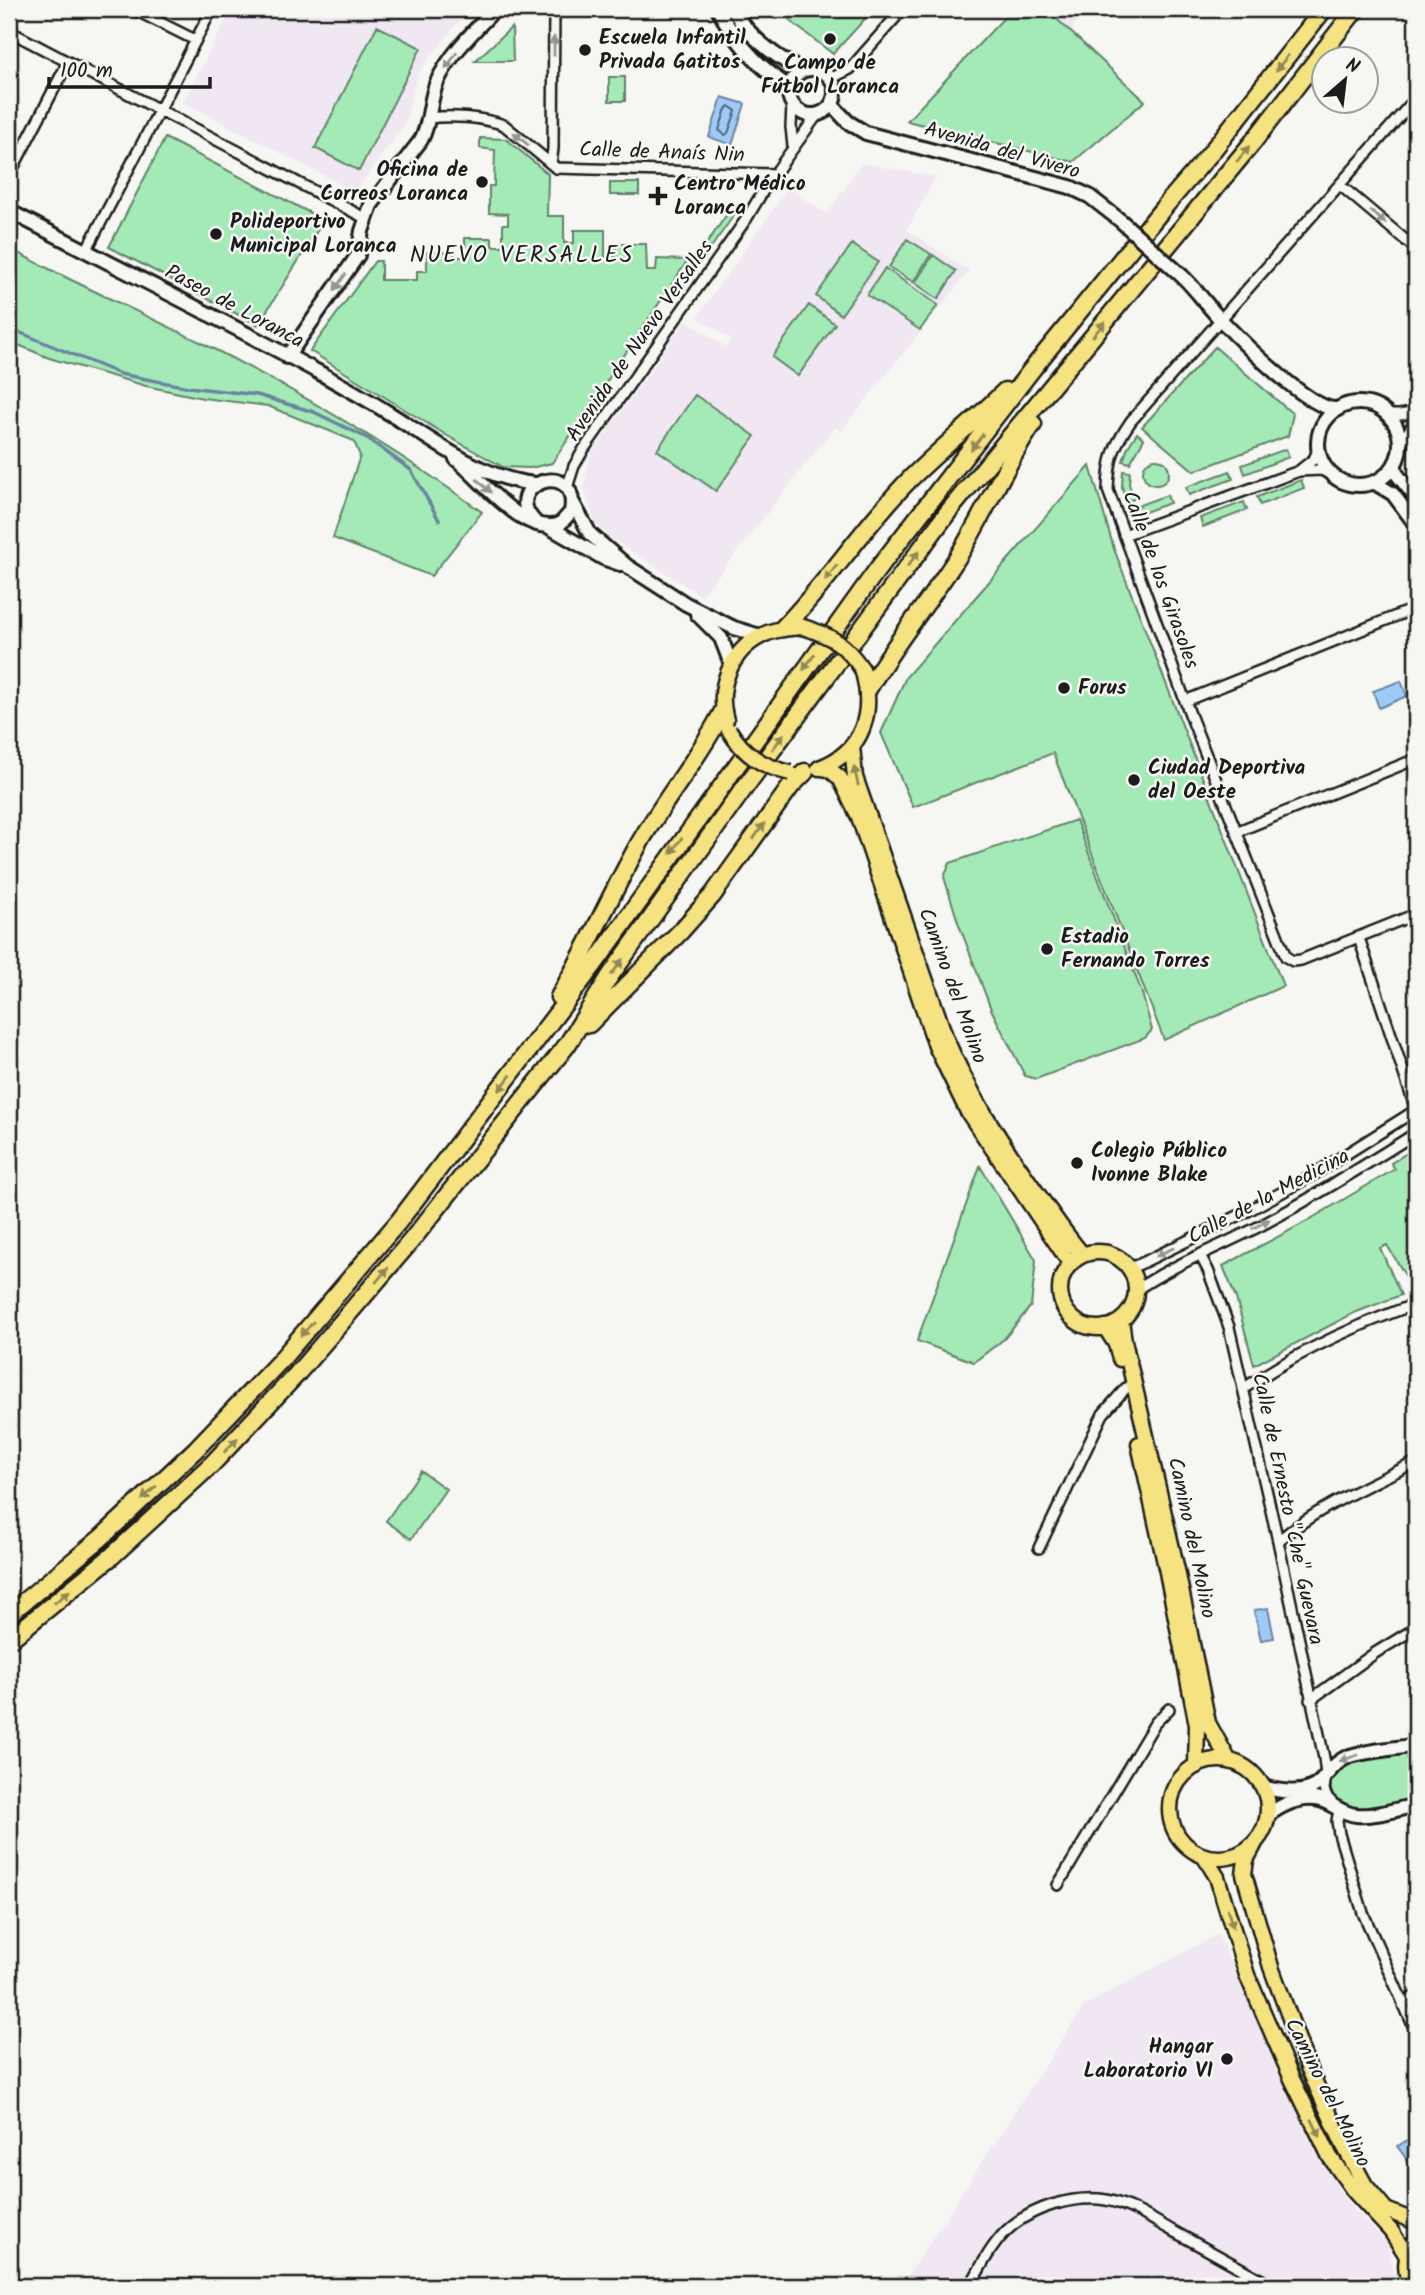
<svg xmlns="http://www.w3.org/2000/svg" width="1425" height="2295" viewBox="0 0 1425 2295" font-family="Kalam,sans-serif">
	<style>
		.built { fill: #f0e7f2 }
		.green { fill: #a4eab6; stroke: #608369; stroke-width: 2 }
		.water { fill: #9ecaf8; stroke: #6a84a0; stroke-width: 2 }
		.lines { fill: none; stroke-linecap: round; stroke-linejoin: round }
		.shore { stroke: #506274; stroke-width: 2 }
		.stream { stroke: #6a84a0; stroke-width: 3.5 }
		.street-casing { stroke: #1c1c1c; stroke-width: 14 }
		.secondary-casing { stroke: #1c1c1c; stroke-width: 18 }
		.primary-casing { stroke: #1c1c1c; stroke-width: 19 }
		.highway-casing { stroke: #1c1c1c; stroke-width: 21 }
		.street { stroke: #f6f6f2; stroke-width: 9 }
		.secondary { stroke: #f6f6f2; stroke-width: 12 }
		.primary { stroke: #f5e382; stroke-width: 14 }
		.highway { stroke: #f5e382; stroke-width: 16 }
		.secondary-bridge-casing { stroke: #1c1c1c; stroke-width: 18; stroke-linecap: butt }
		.primary-bridge-casing { stroke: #1c1c1c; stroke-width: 19; stroke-linecap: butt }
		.secondary-bridge { stroke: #f6f6f2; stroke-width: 12 }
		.primary-bridge { stroke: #f5e382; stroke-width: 14 }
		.oneway { fill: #949492 }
		.oneway2 { fill: #938954 }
		.poi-dot { fill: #1c1c1c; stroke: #f6f6f2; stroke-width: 2.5 }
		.labels { text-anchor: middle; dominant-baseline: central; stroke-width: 5; stroke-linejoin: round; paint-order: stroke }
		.poi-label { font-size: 21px; font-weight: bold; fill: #1c1c1c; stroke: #f6f6f2; text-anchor: start }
		.street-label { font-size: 21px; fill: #1c1c1c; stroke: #f6f6f2 }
		.neighbourhood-label { font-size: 23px; letter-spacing: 2px; fill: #1c1c1c; stroke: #f6f6f2 }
	</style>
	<rect width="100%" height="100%" fill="#f6f6f2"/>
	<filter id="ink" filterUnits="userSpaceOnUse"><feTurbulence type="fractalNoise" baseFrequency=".0143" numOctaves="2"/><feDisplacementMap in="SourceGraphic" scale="14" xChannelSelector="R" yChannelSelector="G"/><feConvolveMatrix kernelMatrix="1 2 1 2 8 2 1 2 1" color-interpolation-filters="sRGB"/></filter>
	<g filter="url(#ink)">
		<path class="built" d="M232,9h233l3,1 -50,63 -13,51 -50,68 -172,-90z
			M1046,9h43l-19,21z
			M862,163l74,14 -29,53 62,41 -128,160 -6,-4 -133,169 -92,-58 -15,-15 -11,-36 6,-31 96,-136 40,27 5,-8 -34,-22 91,-129 39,26z
			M1218,1934l98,218 30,49 43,44 5,31 -2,10h-491l183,-280z"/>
		<path class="green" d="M780,9h94l-41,45 -39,-30z
			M1012,9h34l99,92 -72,61 -166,-41z
			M377,26l44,22 -62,123 -44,-23z
			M512,27l1,34h-38z
			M609,77h16v24h-16z
			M165,138l159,82 -66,105 -149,-78z
			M480,138l26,1 42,35 -1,42h17v27h10v-13h31v27h11v-13h30l1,27h9l1,-12 31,1 -136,203 -22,5 -27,-1 -52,-29 -141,-87 65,-90h6v19h36v-9h10v-19h27l1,5h10v-19h27v8h11v-22h5v-10l-19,-1v-27h5l1,-36 -15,-2z
			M610,183h29v12h-29z
			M734,204l5,4 -29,41 -5,-3z
			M907,239l24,15 -18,28 -24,-15z
			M852,244l26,18 -37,53 -25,-19z
			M9,248c62,34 127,62 191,94 98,49 193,105 282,170l-51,64 -98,-38 27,-82 -6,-15 -86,-35 -65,-8 -57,-12 -97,-28 -40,-17z
			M702,249l5,3 -30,42 -4,-3z
			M933,255l23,16 -18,28 -23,-16z
			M885,268l53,37 -18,25 -53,-35z
			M809,305l26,19 -37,52 -26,-19z
			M1215,347l78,67 -5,22 -94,35 -52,-44z
			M695,395l60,41 -39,55 -59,-41z
			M1137,433l7,6 -14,24 -7,-2 5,-14z
			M1286,449l3,8 -44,17 -3,-9z
			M1143 472a13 13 0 1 1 26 0a13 13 0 1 1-26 0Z
			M1090,466l24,83 169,437 -119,54 -111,-287 -140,54 -32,-74 25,-56z
			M1123,471l7,1 -1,12 5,15 -8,3 -4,-15z
			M1230,471l3,8 -44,16 -3,-8z
			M1301,480l3,8 -44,17 -3,-8z
			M1167,495l3,8 -36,13 -3,-8z
			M1244,502l3,8 -44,17 -3,-9z
			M1076,820l66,173 10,37 -7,8 -109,41 -11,-3 -34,-67 -33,-87 -14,-45 6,-14z
			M1412,1150l4,7v133h-2l-27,-45 -7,3 21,47 -47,18 -100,52 -18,-67 -13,-32 79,-42 93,-55 -4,-6z
			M980,1166l56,94 -5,46 -27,33 -30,23 -57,-21z
			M421,1471l25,18 -35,50 -25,-18z
			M1416,1750v50l-63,10c-10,-2 -18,-7 -21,-17 -12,-37 62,-39 84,-43z"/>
		<path class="water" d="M722,97l23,7 -13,41 -23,-8z
			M1401,681l6,15 -28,12 -6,-17z
			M1268,1608l6,30 -13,2 -7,-30z
			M1409,2140l7,10v22l-19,-26z"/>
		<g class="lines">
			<path class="shore" d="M729,106l7,5 -8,22 -3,2 -6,-5 7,-21z"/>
			<path class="stream" d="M9,328l111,46 68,13 69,8 57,17 53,26 44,32 28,50"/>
			<g class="street-casing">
				<path id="street" d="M133,9l62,31
					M9,31l356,187
					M832,78l18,-9 53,-60
					M1416,98l-285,323c-18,26 -22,38 -23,69l83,227 95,240 7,4 8,-1 115,-46
					M792,105l-1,22 2,19
					M428,118c24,-3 53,-1 76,7l52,43 219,6
					M551,164l2,-15 1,-140
					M9,176l59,-114
					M1340,185l76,64
					M86,251l126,-242
					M1389,415h11l16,-3
					M1401,444l15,-25
					M1300,470l14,-11 4,-9
					M567,488l7,-22 10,-17 163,-231 19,-32 51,-71
					M1124,535l175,-64 22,-1 9,4
					M1185,701l231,-93
					M1236,832l180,-73
					M1200,1255l8,15 21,57 49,214 46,217 2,17 -2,14 2,7 13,14 -2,11 2,13 24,79 53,119
					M1129,1268l11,-4 108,-53 65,-36 103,-65 -57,-172
					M1136,1290c38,-26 83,-43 124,-64 53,-28 105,-61 156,-93
					M1243,1389c53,-36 113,-64 173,-85
					M1278,1541c40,-34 91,-56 138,-79
					M1039,1548l64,-134 23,-26
					M1310,1700l65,-47 41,-25
					M1058,1885l97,-162 14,-14
					M1403,2005l13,-10
					M970,2286c12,-21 23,-45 43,-61 23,-18 57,-28 86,-26 26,2 52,20 74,32 33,18 66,36 99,55"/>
			</g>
			<g class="secondary-casing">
				<path id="secondary" d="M718,9c17,32 40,58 71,78
					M733,9c15,28 41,47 69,62
					M789 92a23 23 0 1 1 46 0a23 23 0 1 1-46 0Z
					M832,105l16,17 18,11 204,54 19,9 32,25
					M9,211c103,54 208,106 311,162 21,12 43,24 64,37 46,28 96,69 151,74
					M1182,276c15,14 26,31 40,45 19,20 88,89 114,88
					M287,357l71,-102 4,-24 9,-26 50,-65c10,-18 8,-40 16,-58 13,-28 37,-51 58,-73
					M1318 444a41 41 0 1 1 82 0a41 41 0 1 1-82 0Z
					M456,459c24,19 69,79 104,65l11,-12c10,-56 -75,-28 -35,11
					M1395,466l1,7 20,25
					M1375,483l18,11 23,31
					M573,503l17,31 37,32 59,38 48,24 26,8
					M549,527l54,31 17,6
					M697,614l24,24 10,26
					M1263,1787c18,5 44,9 58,-6 10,-11 15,-20 29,-25 21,-6 45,-7 66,-11
					M1268,1815c15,-11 33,-20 52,-15 12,3 22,14 36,15 18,2 42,-6 60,-10"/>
			</g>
			<g class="primary-casing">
				<path id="primary" d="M726,720c-10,-32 5,-69 35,-84 13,-7 27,-8 42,-9
					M852,746l3,31 91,262c23,54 54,102 88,150 16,22 31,45 48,65
					M819,768c45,-16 56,-57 43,-99
					M822,768l7,1 11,9 19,39 77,229 32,66 102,151
					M1060 1290a38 38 0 1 1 76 0a38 38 0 1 1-76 0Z
					M1121,1320l3,21 53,229 31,153 21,38
					M1105,1327l11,17 4,15
					M1139,1444l28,128 30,153 -1,41
					M1170 1809a49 49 0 1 1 98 0a49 49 0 1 1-98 0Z
					M1255,1843l-9,17 -2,14 27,93 37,100 36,79 21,39 21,25 30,12
					M1204,1856l13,21 30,98 45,104 38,78 24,34 37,40 16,25
					M1411,2286c-7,-16 -7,-32 5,-46"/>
			</g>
			<g class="highway-casing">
				<path id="highway" d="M783,628c45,-46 81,-102 126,-148 31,-31 65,-58 96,-89
					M868,689c27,-47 62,-88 91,-134 26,-42 45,-89 74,-131
					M559,997c29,-50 52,-103 80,-153 26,-46 60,-86 84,-133
					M589,1024l92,-93 31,-35 79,-110 14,-14
					M9,1614l92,-76 94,-88 85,-89 119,-140 194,-255 284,-396 156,-202 132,-162 44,-51 115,-146
					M9,1640l103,-84 100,-92 84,-89 115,-134 156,-196 43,-69 135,-189 203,-275 305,-370 103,-133"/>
			</g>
			<use href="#street" class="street"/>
			<use href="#secondary" class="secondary"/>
			<use href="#primary" class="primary"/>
			<use href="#highway" class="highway"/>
			<g class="secondary-bridge-casing">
				<path id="secondary-bridge" d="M1121,221l61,55"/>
			</g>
			<g class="primary-bridge-casing">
				<path id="primary-bridge" d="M803,627c29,9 42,17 59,42
					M729,730c15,25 33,36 61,43"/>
			</g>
			<use href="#secondary-bridge" class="secondary-bridge"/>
			<use href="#primary-bridge" class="primary-bridge"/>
		</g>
		<defs><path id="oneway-solid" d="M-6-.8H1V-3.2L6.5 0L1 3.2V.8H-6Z" transform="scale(1.75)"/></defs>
		<g class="oneway">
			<use href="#oneway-solid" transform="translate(554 46) rotate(-90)"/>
			<use href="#oneway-solid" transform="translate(451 61) rotate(125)"/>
			<use href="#oneway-solid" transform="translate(521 139) rotate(-140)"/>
			<use href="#oneway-solid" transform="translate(1378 217) rotate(40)"/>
			<use href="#oneway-solid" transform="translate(340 282) rotate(125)"/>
			<use href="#oneway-solid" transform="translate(484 486) rotate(43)"/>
			<use href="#oneway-solid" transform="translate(1261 1224) rotate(-28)"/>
			<use href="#oneway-solid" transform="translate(1165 1252) rotate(154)"/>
			<use href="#oneway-solid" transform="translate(1349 1758) rotate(162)"/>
		</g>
		<g class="oneway2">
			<use href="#oneway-solid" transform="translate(1282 63) rotate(128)"/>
			<use href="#oneway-solid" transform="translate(1243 154) rotate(-50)"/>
			<use href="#oneway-solid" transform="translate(1099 329) rotate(-51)"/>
			<use href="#oneway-solid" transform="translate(977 442) rotate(128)"/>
			<use href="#oneway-solid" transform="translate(913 559) rotate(-53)"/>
			<use href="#oneway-solid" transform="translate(831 573) rotate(128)"/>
			<use href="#oneway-solid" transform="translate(809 662) rotate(126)"/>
			<use href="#oneway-solid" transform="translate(778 742) rotate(-54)"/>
			<use href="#oneway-solid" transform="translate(856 776) rotate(-103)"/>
			<use href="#oneway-solid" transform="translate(759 831) rotate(-55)"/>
			<use href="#oneway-solid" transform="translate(676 846) rotate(126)"/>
			<use href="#oneway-solid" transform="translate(617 967) rotate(-54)"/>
			<use href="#oneway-solid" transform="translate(505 1083) rotate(127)"/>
			<use href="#oneway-solid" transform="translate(382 1275) rotate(-50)"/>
			<use href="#oneway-solid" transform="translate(307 1329) rotate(131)"/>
			<use href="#oneway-solid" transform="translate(231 1445) rotate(-47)"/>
			<use href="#oneway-solid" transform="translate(149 1493) rotate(137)"/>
			<use href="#oneway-solid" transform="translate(62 1597) rotate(-39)"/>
			<use href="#oneway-solid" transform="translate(1230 1918) rotate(73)"/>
			<use href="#oneway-solid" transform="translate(1316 2128) rotate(64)"/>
		</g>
	</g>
	<g class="poi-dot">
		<circle cx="830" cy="39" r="7"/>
		<circle cx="585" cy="50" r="7"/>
		<circle cx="482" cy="182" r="7"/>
		<path d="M654.5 185.5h7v7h7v7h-7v7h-7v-7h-7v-7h7z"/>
		<circle cx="216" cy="234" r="7"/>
		<circle cx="1064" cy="688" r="7"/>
		<circle cx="1134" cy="780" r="7"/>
		<circle cx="1047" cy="949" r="7"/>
		<circle cx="1077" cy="1163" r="7"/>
		<circle cx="1227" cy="2059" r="7"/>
	</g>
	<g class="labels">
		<g class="poi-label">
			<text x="599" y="38">Escuela Infantil<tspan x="599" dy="24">Privada Gatitos</tspan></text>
			<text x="830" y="63" text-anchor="middle">Campo de<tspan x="830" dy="24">Fútbol Loranca</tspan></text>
			<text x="468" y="170" text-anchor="end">Oficina de<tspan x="468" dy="24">Correos Loranca</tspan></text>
			<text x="674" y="184">Centro Médico<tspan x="674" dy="24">Loranca</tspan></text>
			<text x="230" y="222">Polideportivo<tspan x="230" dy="24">Municipal Loranca</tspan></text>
			<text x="1078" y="688">Forus</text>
			<text x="1148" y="768">Ciudad Deportiva<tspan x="1148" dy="24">del Oeste</tspan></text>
			<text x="1061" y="937">Estadio<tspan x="1061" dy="24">Fernando Torres</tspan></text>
			<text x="1091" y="1151">Colegio Público<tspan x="1091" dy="24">Ivonne Blake</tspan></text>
			<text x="1213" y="2047" text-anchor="end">Hangar<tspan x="1213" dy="24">Laboratorio VI</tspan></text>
		</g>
		<g class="street-label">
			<text transform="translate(1002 151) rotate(16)">Avenida del Vivero</text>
			<text transform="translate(662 153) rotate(2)">Calle de Anaís Nin</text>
			<text transform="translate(234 307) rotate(28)">Paseo de Loranca</text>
			<text transform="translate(640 341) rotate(-55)">Avenida de Nuevo Versalles</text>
			<text transform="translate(1160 580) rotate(70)">Calle de los Girasoles</text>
			<text transform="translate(952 986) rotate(70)">Camino del Molino</text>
			<text transform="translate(1269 1197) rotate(-28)">Calle de la Medicina</text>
			<text transform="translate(1287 1509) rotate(78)">Calle de Ernesto "Che" Guevara</text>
			<text transform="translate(1191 1538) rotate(78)">Camino del Molino</text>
			<text transform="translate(1327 2093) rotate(63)">Camino del Molino</text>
		</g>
		<g class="neighbourhood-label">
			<text x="522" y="256">NUEVO VERSALLES</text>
		</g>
	</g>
	<rect width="1425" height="2295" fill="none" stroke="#f6f6f2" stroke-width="35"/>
	<rect x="18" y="18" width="1390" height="2260" fill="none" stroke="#1c1c1c" stroke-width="2.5" filter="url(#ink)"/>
	<g transform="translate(1345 80) rotate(28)"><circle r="33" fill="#f6f6f2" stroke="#9f9f9c" stroke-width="2"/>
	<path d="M0-5L12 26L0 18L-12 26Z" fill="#1c1c1c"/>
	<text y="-10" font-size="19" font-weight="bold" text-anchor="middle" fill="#1c1c1c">N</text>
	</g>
	<path d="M49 77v10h161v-10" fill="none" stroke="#1c1c1c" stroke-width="3.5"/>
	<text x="60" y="77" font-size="21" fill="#1c1c1c" stroke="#f6f6f2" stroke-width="5" paint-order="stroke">100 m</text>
</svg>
